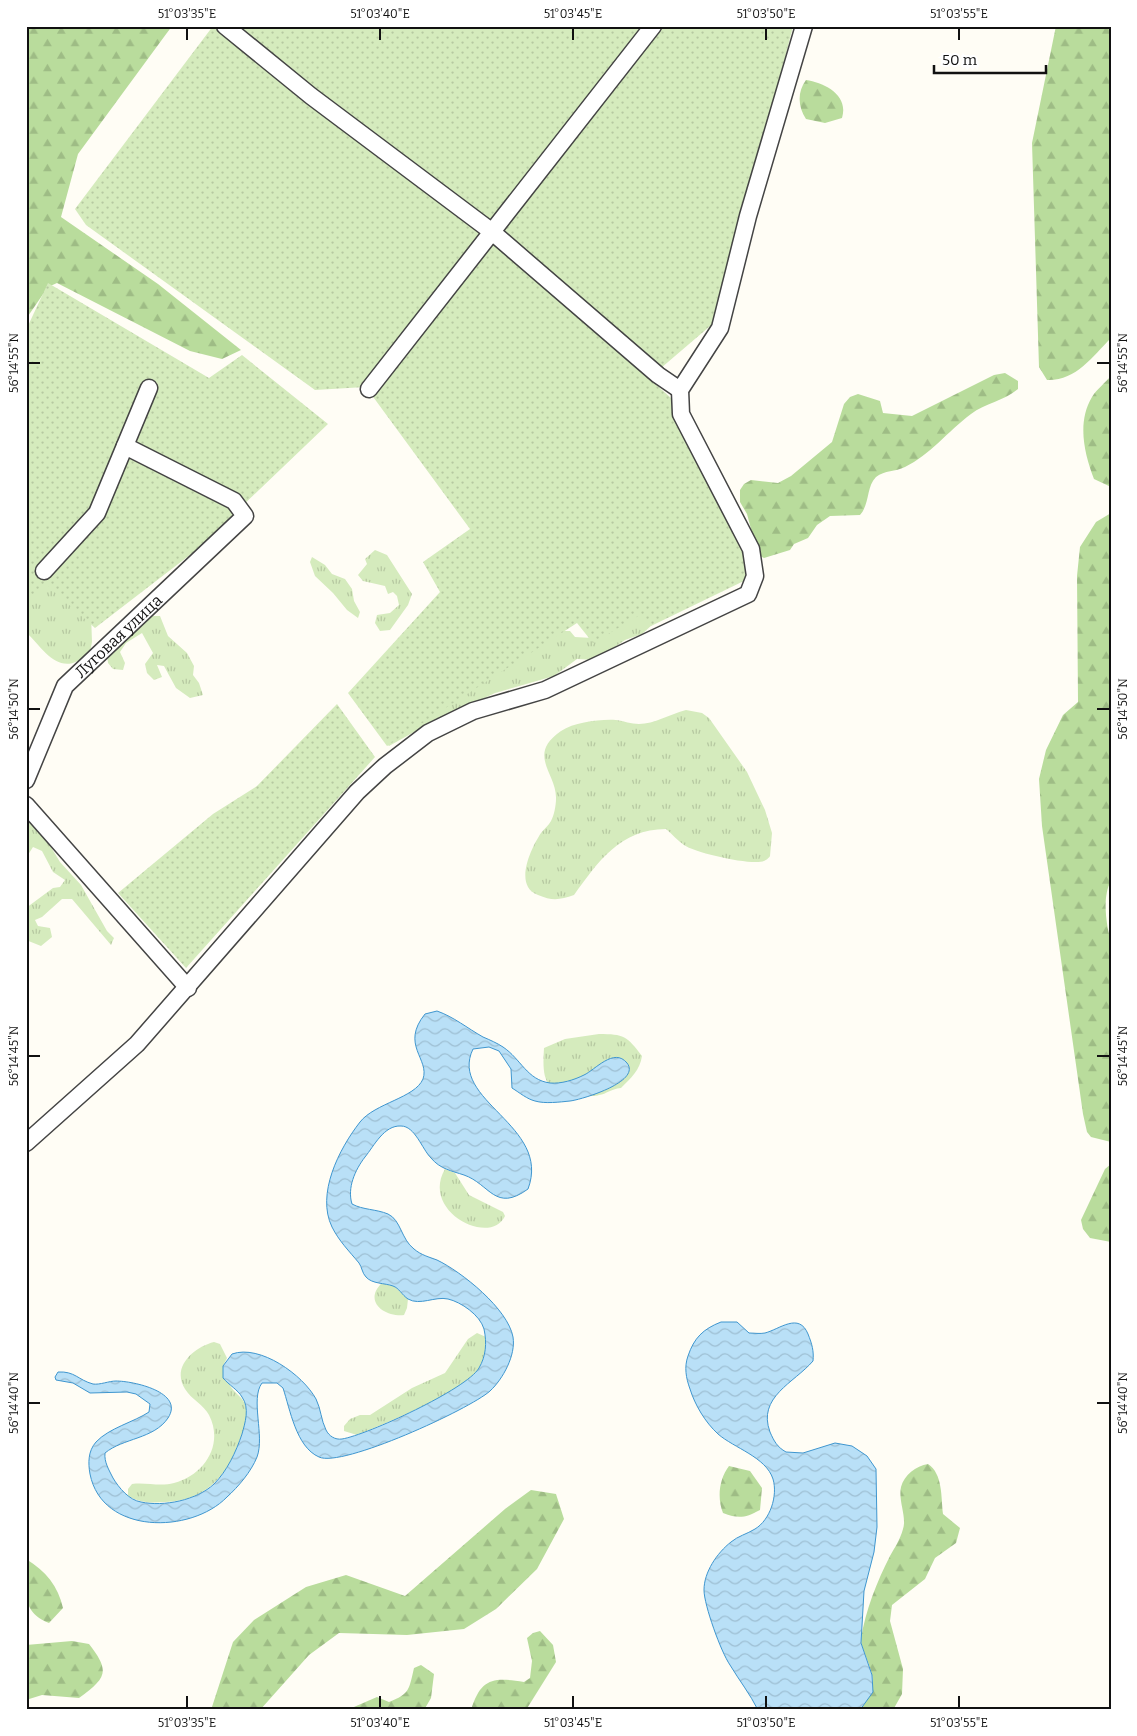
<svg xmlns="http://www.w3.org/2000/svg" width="1137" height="1736" viewBox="0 0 1137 1736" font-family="Bitter,serif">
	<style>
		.grass { fill: url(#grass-tufts) }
		.forest { fill: url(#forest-firs) }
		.garden { fill: url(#garden-dots) }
		.water { fill: url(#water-waves); stroke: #3f96cf }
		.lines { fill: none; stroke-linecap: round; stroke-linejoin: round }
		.street-casing { stroke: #444; stroke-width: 19 }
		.street { stroke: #fff; stroke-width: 16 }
		.ticks { fill: none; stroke: #111; stroke-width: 2 }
		.labels { text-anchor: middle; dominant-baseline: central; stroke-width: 5; stroke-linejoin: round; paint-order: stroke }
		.street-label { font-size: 16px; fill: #111; stroke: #fff }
		.neatline { fill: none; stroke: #111; stroke-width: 2 }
		.ticks-label { font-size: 12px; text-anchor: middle; fill: #111 }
	</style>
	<defs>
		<pattern id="grass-tufts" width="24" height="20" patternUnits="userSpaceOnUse" patternTransform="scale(1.25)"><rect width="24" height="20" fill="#d5ebbd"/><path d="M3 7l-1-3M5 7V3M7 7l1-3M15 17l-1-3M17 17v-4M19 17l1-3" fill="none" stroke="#b6c8a1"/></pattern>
		<pattern id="forest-firs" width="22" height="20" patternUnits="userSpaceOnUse" patternTransform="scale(1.25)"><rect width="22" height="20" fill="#b9dc9c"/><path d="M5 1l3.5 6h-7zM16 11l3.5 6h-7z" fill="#9ebc85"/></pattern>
		<pattern id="garden-dots" width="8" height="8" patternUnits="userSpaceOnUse" patternTransform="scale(1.25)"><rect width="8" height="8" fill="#d5ebbd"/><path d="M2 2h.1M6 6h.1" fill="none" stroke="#b6c8a1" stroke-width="1.8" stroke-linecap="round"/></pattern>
		<pattern id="water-waves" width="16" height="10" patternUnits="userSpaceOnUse" patternTransform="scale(1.25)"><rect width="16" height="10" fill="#b9e0f7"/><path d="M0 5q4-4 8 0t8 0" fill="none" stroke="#9ebfd3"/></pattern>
	</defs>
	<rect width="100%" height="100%" fill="#fffdf5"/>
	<path class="grass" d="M375,550l12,5 25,39 -4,11 -18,25 -10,1 -5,-8 2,-8 13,-2 9,-8 -2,-9 -4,-4 -5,2 -3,-8 -22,-5 -5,-6 9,-11 -2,-5z
		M312,557l13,8 7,9 13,5 7,10 2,12 6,11 -2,6 -11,-8 -14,-17 -18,-17 -5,-14z
		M41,578l50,36 1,28 -2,10c-29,28 -44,0 -64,-20v-48z
		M642,613l10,12 -10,9 -17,6 -29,20 -19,-1 -23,17 -59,17 -72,34 -34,19 -3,-3 170,-112h14l5,6 17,1z
		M151,616h9l8,20 19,17 7,13 -1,9 6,8 4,12 -13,3 -14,-10 -12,-22 -7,-1 5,12 -8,3 -7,-7 -2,-9 8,-11 -11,-20 -16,10 -6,9 5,11 -2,7 -10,-1 -5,-6 -1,-9z
		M686,710l16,3 7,5 38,54 18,38 7,23 -2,23c0,1 -5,5 -6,5 -11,5 -69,-8 -80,-16 -6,-4 -12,-11 -18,-16 -46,0 -68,33 -92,66 -14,5 -22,6 -36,0 -25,-9 -7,-47 3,-62 3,-4 8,-8 10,-12 3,-5 5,-16 5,-22 1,-26 -30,-44 5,-68 14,-9 39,-12 55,-11 8,1 15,4 23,4 15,0 31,-10 47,-14z
		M26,815l14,14 20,33 21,23 26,46 7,7 -3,7 -39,-46h-10l-20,18 -7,3 3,6 12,2 2,9 -11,9 -15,-6v-32l27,-20 7,-1 5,-7 -12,-8 -11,-21 -9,-4 -7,11z
		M599,1034c25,0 28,2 43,22 -2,14 -11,22 -21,32 -11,1 -14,6 -22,7 -5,2 -14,0 -20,0 -35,-2 -37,-16 -35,-47l21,-9z
		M445,1169l10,4 14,22 34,17 2,4c-14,31 -85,-4 -60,-47z
		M382,1283l12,3 14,13 -1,9 -3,7c-20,2 -41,-14 -22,-32z
		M477,1333l9,4c0,11 -2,24 -8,33 -19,24 -92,53 -121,65l-13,-4v-5l6,-7 10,-4h10l42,-27 33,-15 23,-34z
		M214,1342l6,2 7,14 -4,8c3,6 4,15 8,21 6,9 13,10 15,21 2,12 -3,23 -7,34 -12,35 -35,59 -74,60 -14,1 -24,1 -37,-6v-7l4,-5c14,-2 28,3 42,-1 31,-8 50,-39 35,-68 -5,-10 -18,-16 -24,-26 -14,-22 9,-42 29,-47z"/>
	<path class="forest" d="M26,26h146l-94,128 -17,63 97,67 83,66 -19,9 -32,-8 -133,-68 -9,4 -22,32z
		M1056,26h55v312c-19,19 -35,43 -64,42l-8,-13 -7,-224z
		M806,80c19,3 43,15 36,38l-17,5 -19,-4c-8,-12 -9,-27 0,-39z
		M1005,373l13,8v8c-14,12 -33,14 -47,25 -23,17 -41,41 -66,53 -10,5 -20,3 -29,10 -10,10 -6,27 -16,38l-30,1 -13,9 -9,13 -14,6 -4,6 -26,8 -6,-3 -11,-41 -7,-12v-12l4,-6 7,-4 27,3 13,-7 41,-34 12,-38 6,-7 8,-3 22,7 3,12 29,3 82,-41z
		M1111,376v111l-17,-8c-10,-26 -17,-57 -2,-82 5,-8 13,-14 19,-21z
		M1111,513v368c-9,15 -5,44 0,60v201l-20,-5 -4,-5 -4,-18 -41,-288 -3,-47 7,-29 17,-35 15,-13 -1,-126 3,-29 16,-25z
		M1111,1164v78l-21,-4 -7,-9 -2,-9 24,-51z
		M928,1464c15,10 13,33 15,50l17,14 -4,15 -21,15 -10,21 -33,26 -2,16 13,48 -1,25 -9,16h-33c18,-24 15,-29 5,-56 -2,-5 -4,-9 -4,-15 4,-27 16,-58 29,-83 5,-9 10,-16 13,-27 4,-12 -5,-28 -2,-42 3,-12 15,-21 27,-23z
		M729,1466l21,5 12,17 -2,22c-15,8 -21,9 -37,3 -6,-15 -4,-34 6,-47z
		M531,1490l25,4 8,25 -27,50 -41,40 -32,20 -57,6 -68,-2 -30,22 -49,55h-49l22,-68 21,-22 52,-33 40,-12 59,21 100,-87z
		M26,1559c20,12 32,27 37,49l-14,15c-30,-11 -23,-37 -23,-64z
		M540,1631l13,14 3,17 -30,48h-55c10,-32 22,-33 53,-28l6,-4 2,-17 -5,-23 6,-5z
		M72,1641l17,3c22,28 17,34 -10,54l-37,-3 -16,5v-55z
		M421,1665l13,9 -3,24 -7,12h-77l30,-13 12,5c21,-8 20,-13 25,-34z"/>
	<path class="garden" d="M213,26l270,205 -118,156 -50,3 -229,-165 -11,-16z
		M230,26h418l-160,200z
		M659,26h134l-29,116 -48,179 -55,47 -162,-139z
		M492,238l179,160 29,54 44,101 4,26 -97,47 -11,-11 -47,28 -16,-20 -190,123 -39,-53 92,-101 -17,-30 47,-33 -99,-135z
		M48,283l161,95 33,-23 86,69 -133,127 -100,77 -48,-43 -21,17v-272z
		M337,704l38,53 -189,211 -68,-75 95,-79 44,-28z"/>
	<path class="water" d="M437,1011c17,6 30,17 46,26 7,3 14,6 20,10 18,12 24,33 47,36 11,1 24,-3 34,-8 11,-5 30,-28 43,-12 15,19 -47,37 -57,38 -10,1 -25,3 -35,0 -8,-2 -15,-8 -23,-13l-1,-19 -12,-18 -10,-4 -16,2c-25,52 79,76 55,140 -33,24 -38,-5 -64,-14 -12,-4 -24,-6 -33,-17 -9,-9 -16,-32 -30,-32 -17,-1 -27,20 -36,31 -10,13 -18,31 -13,47 11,6 24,5 36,10 13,6 13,25 26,35 7,6 15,8 23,11 25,12 71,49 76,77 3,18 -10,42 -23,54 -20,18 -148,77 -171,66 -23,-10 -29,-48 -36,-69l-6,-5h-15c-12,16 3,53 -5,74 -6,15 -19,30 -30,40 -36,37 -125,38 -137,-23 -2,-11 -2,-23 6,-32 13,-14 38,-20 53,-30l1,-8 -14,-10 -9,-2 -37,1 -17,-10 -17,-3 -1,-3 3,-5c17,-1 20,8 35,12 7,1 16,-3 23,-3 17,0 69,11 52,37 -14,21 -45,20 -63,35 -1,9 4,17 8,25 6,10 16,22 28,24 23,5 56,-2 73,-18 13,-13 22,-32 28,-50 3,-11 8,-26 0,-37 -4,-7 -13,-12 -19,-19v-12l9,-12c28,-10 71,21 84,45 5,10 5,21 10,31 3,6 9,10 16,9 25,-4 125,-50 137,-71 7,-12 8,-25 5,-39 -4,-14 -23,-27 -36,-30 -13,-3 -28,7 -40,0 -6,-4 -9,-11 -15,-13 -8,-3 -21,-2 -27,-9 -4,-4 -4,-10 -7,-14 -10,-12 -20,-22 -27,-36 -16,-33 7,-78 28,-105 15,-19 55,-24 63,-43 7,-20 -23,-34 2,-65z
		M721,1322h16l12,11c5,0 11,1 16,0 15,-4 34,-21 43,1 4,10 6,17 5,27 -19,22 -56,36 -43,71 4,9 7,15 16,20l17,1 32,-10 17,3 15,10 9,13 1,58 -3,25 -10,39 -3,52 11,32 1,17 -13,18h-102c-8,-16 -19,-30 -28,-45 -9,-13 -26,-60 -26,-75 0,-18 13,-37 27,-48 7,-6 16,-8 24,-13 15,-9 23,-33 18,-50 -7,-22 -39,-31 -55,-45 -13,-12 -23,-29 -28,-45 -4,-11 -6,-22 -2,-33 6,-18 15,-27 33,-34z"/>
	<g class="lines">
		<g class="street-casing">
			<g id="street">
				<path d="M225,26l86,70 180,135 167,144 22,15"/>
				<path d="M369,389l284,-363"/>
				<path d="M44,571l53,-58 52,-125"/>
				<path id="s1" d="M26,780l39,-94 180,-170 -11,-15 -109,-55"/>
				<path d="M26,805l162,183"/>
				<path d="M26,1143l111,-99 220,-252 28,-26 43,-33 45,-22 72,-21 203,-96 7,-18 -4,-27 -70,-135 -1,-24 40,-62 28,-112 56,-190"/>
			</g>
		</g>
		<use href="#street" class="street"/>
	</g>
	<path class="ticks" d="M187,28v12M380,28v12M573,28v12M766,28v12M959,28v12M28,363h12M1097,363h13M28,709h12M1097,709h13M28,1056h12M1097,1056h13M28,1403h12M1097,1403h13M187,1696v12M380,1696v12M573,1696v12M766,1696v12M959,1696v12"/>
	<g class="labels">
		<g class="street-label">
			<text stroke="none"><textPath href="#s1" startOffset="175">Луговая улица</textPath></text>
		</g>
	</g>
	<rect width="1137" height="1736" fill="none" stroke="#ffffff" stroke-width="55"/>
	<path d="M934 65v8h112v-8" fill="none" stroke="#111111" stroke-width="2.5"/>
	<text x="942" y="65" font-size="15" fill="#111111" stroke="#ffffff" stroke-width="4" paint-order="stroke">50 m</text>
	<rect x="28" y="28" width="1082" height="1680" class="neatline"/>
	<g class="ticks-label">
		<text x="187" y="18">51°03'35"E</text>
		<text x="380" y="18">51°03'40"E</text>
		<text x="573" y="18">51°03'45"E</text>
		<text x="766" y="18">51°03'50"E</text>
		<text x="959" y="18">51°03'55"E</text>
		<text transform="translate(14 363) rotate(-90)" y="4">56°14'55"N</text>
		<text transform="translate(1123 363) rotate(-90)" y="4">56°14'55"N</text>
		<text transform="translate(14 709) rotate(-90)" y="4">56°14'50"N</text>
		<text transform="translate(1123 709) rotate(-90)" y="4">56°14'50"N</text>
		<text transform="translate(14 1056) rotate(-90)" y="4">56°14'45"N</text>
		<text transform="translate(1123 1056) rotate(-90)" y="4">56°14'45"N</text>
		<text transform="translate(14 1403) rotate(-90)" y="4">56°14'40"N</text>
		<text transform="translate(1123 1403) rotate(-90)" y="4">56°14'40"N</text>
		<text x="187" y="1727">51°03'35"E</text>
		<text x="380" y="1727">51°03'40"E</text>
		<text x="573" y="1727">51°03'45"E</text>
		<text x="766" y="1727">51°03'50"E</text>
		<text x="959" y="1727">51°03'55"E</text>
	</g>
</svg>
